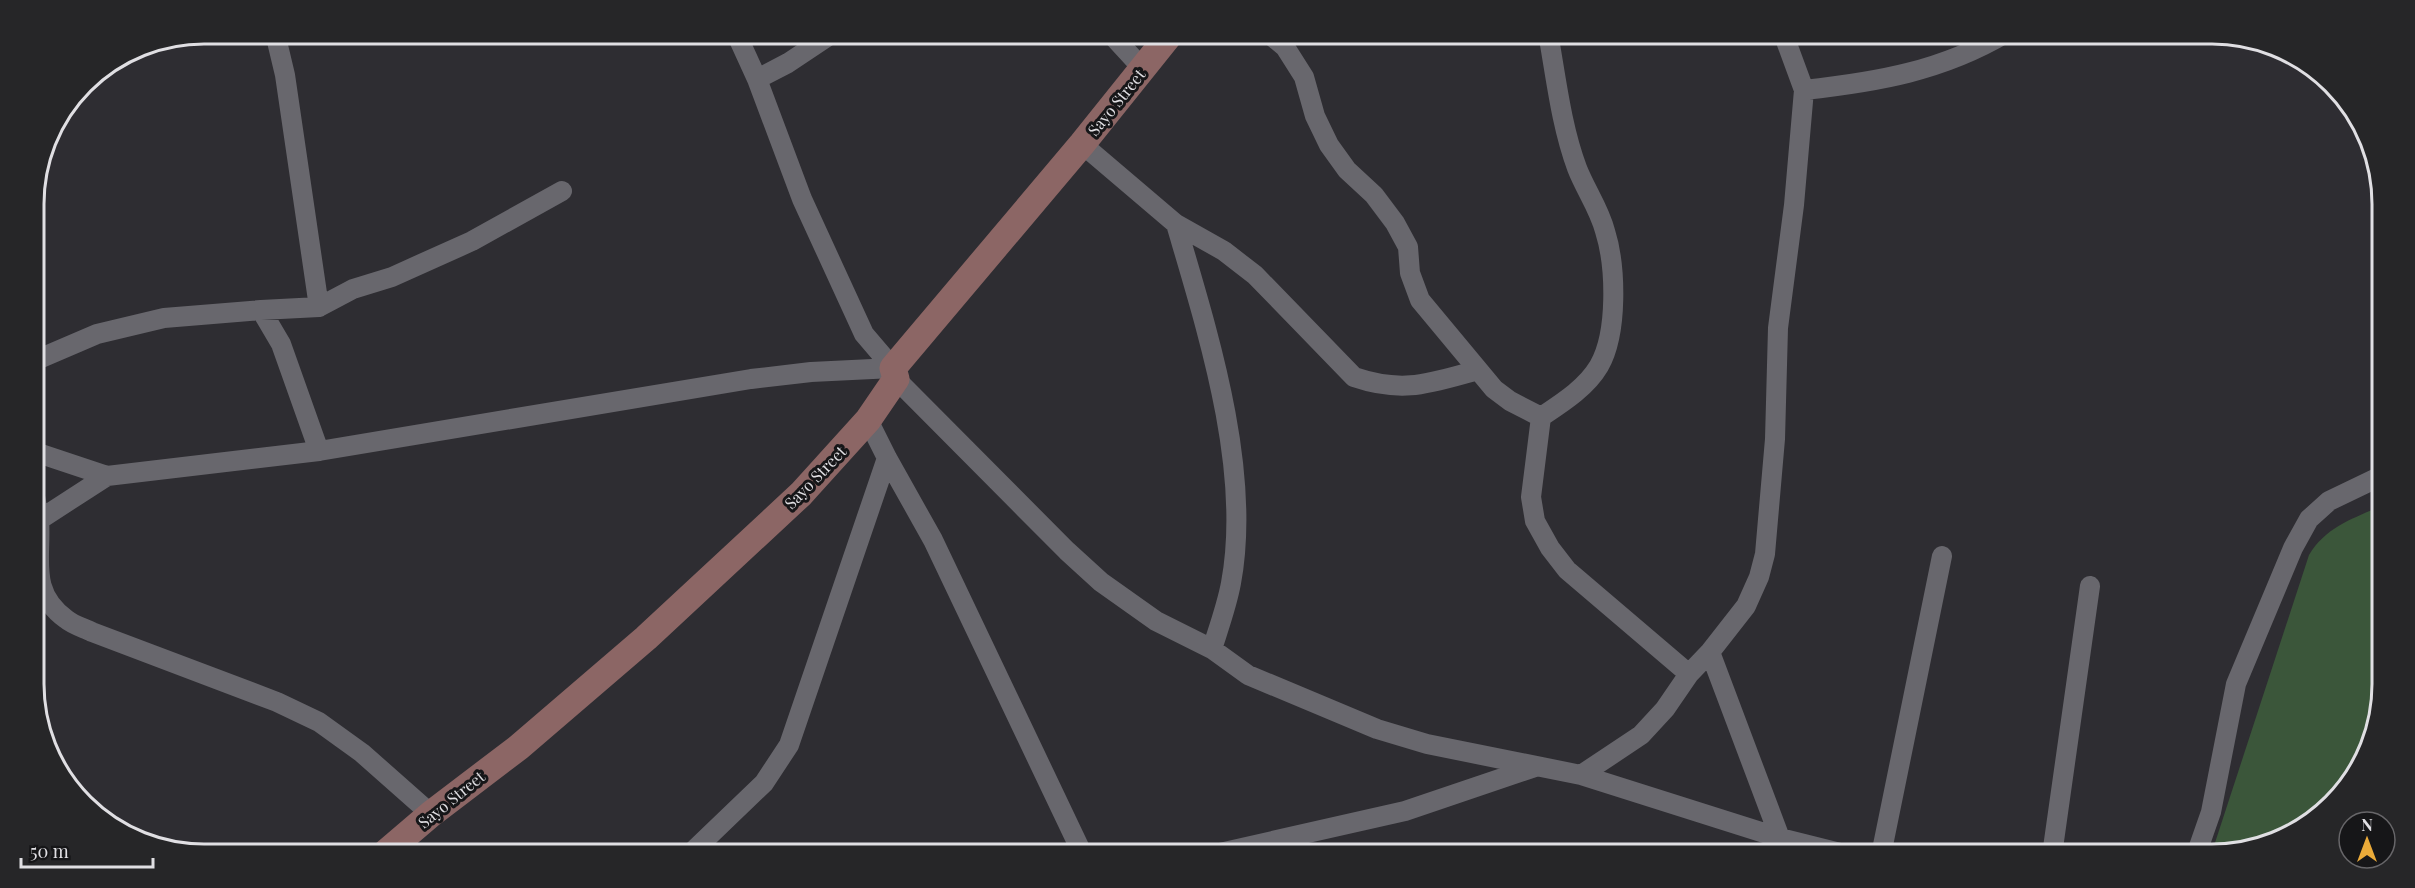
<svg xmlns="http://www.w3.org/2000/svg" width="2415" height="888" viewBox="0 0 2415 888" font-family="'Playfair Display',serif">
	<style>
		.green { fill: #3b563a }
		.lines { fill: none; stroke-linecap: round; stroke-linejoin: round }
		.street { stroke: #68676d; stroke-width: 20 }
		.secondary { stroke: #8c6665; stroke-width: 27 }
		.labels { text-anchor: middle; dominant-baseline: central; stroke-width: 6; stroke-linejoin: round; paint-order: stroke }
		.street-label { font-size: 16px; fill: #e0dfe3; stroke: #161618 }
		.rim { fill: none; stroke: #e0dfe3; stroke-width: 3 }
	</style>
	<rect width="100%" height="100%" fill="#2e2d32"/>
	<path class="green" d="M2381,506l1,178 -9,55 -58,81 -93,35h-11l98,-300c17,-28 43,-36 72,-49z"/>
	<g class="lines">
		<path class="street" d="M275,33l10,42 34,232
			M736,33l21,46 45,120 62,135 29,34
			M1110,33l34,37
			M1268,33l17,14 19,30 11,39 14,29 18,25 27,25 21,28 13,24 2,26 10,27 74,89 16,12 31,16
			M1548,33c8,44 13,92 29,135 8,21 22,40 28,63 11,35 13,102 -6,135 -13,22 -37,37 -58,51l-10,80 4,24 15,27 17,22 122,104
			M757,79l31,-16 45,-30
			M1804,90c73,-8 138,-19 202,-57
			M1082,144l94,80 48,27 31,24 99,102c50,17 76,6 124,-7
			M1176,224c32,109 76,246 55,359 -4,22 -12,44 -19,66
			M34,361l63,-27 67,-16 97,-8
			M896,379l171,172 34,31 55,39 56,28 36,26 129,54 50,15 154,31 199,63 68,17
			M868,420l19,38 46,82 150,315
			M319,451l-38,-107 -20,-34 58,-3 34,-18 39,-12 80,-36 90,-50
			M35,452l72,24 212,-25 432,-72 60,-7 82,-4
			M35,496c1,7 3,15 4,23 3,39 -11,72 27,100 7,6 18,9 26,13l185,70 42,20 43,31 69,61
			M39,520l68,-44
			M1710,652l70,186
			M1581,775l60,-40 24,-26 24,-35 21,-22 36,-46 13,-29 6,-23 10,-115 3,-111 16,-123 10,-115 -21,-57
			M689,855l75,-72 25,-38 98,-287
			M1211,855l194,-44 130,-44
			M1881,855l61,-299
			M2052,855l38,-269
			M2196,855l15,-43 25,-128 57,-136 16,-29 20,-18 52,-25"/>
		<path class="secondary" d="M383,855l48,-41 88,-67 127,-109 155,-144 67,-74 28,-41 -3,-11 189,-224 89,-111"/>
	</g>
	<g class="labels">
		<g class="street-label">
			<text transform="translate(1116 102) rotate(-51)">Sayo Street</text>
			<text transform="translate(815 477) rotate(-46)">Sayo Street</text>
			<text transform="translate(451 799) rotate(-39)">Sayo Street</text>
		</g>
	</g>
	<path d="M0 0H2415V888H0ZM204 44H2212A160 160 0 0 1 2372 204V684A160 160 0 0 1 2212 844H204A160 160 0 0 1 44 684V204A160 160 0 0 1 204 44Z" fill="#262628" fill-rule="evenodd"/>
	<path class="rim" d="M204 44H2212A160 160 0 0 1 2372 204V684A160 160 0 0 1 2212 844H204A160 160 0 0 1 44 684V204A160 160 0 0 1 204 44Z"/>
	<g transform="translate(2367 840)"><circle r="28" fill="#161618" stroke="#676669" stroke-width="1.5"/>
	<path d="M0-4.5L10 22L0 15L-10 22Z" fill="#eaaa39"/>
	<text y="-9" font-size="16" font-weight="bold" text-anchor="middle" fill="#e0dfe3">N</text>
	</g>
	<path d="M21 858v9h132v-9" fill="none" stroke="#e0dfe3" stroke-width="3"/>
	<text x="30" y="858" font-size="18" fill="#e0dfe3" stroke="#161618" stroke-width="4.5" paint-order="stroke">50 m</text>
</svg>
